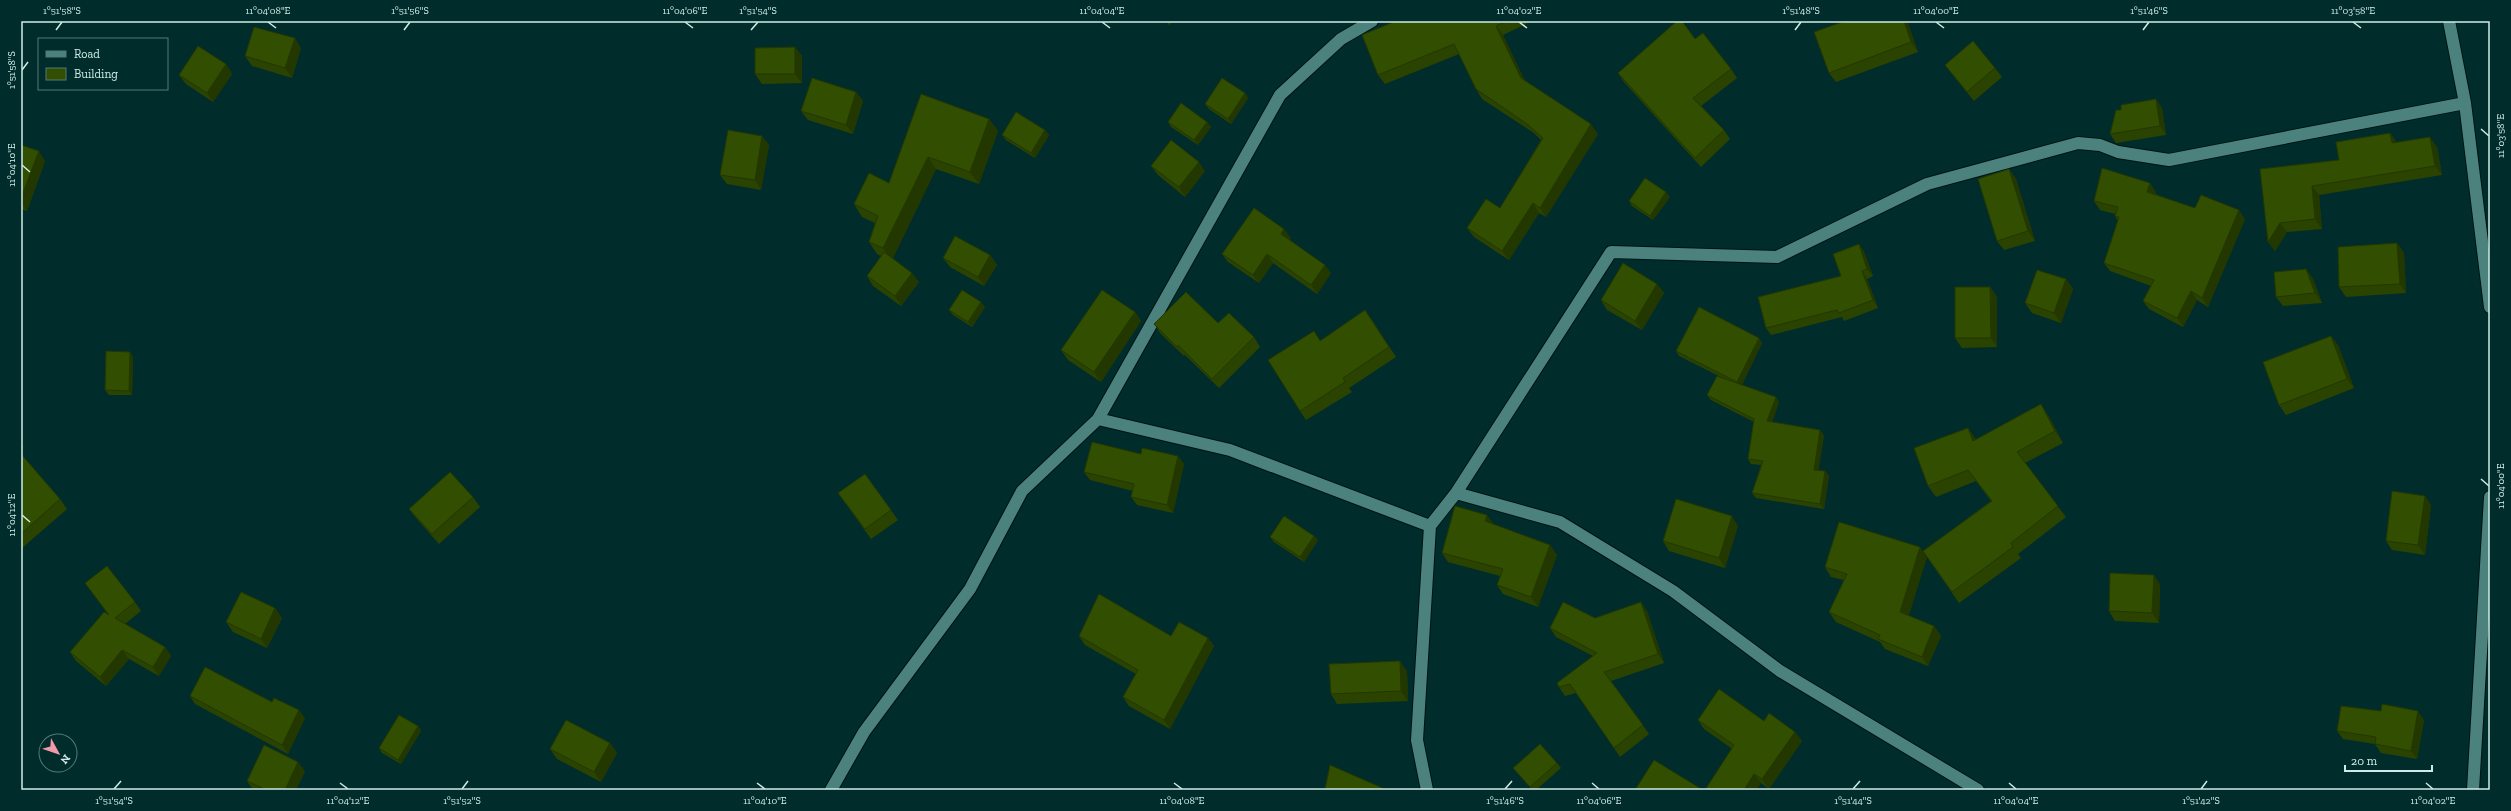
<svg xmlns="http://www.w3.org/2000/svg" width="2511" height="811" viewBox="0 0 2511 811" font-family="'Zilla Slab',serif">
	<style>
		.lines { fill: none; stroke-linecap: round; stroke-linejoin: round }
		.minor-casing { stroke: #001412; stroke-width: 14 }
		.minor { stroke: #4b827e; stroke-width: 12 }
		.wall { fill: #2b4300 }
		.shaded-wall { fill: #233700 }
		.building { fill: #324e00; stroke: #233700 }
		.ticks { fill: none; stroke: #cfebe8; stroke-width: 1.5 }
		.neatline { fill: none; stroke: #cfebe8; stroke-width: 1.5 }
		.ticks-label { font-size: 10px; text-anchor: middle; fill: #cfebe8 }
	</style>
	<rect width="100%" height="100%" fill="#002d2b"/>
	<g class="lines">
		<g class="minor-casing">
			<path id="minor" d="M2449,21l16,82 25,204
				M1098,419l132,31 200,76
				M1456,493l104,29 113,69 107,80 198,119
				M831,790l33,-58 106,-143 52,-98 76,-72 182,-324 61,-56 31,-18
				M1427,790l-10,-50 13,-214 26,-33 155,-241 166,5 150,-73 151,-41 22,2 18,7 51,8 296,-57
				M2473,790l17,-293"/>
		</g>
		<use href="#minor" class="minor"/>
	</g>
	<path class="wall" d="M1166,21h7l-4,4z
		M1396,21h136l-29,14 21,45 74,54 -52,83 -7,-4 -30,47 -35,-23 -7,-9 33,-20 41,-68 -7,-7 -52,-34 -6,-10 -17,-35 -74,30 -7,-9z
		M1907,21l11,31 -82,30 -7,-9z
		M1695,39l36,30 6,9 -36,28 23,24 6,9 -29,28 -77,-85 -6,-9z
		M795,47l7,9v27l-40,1 -7,-10z
		M301,48l-9,30 -40,-12 -7,-10z
		M226,64l6,10 -19,28 -27,-18 -7,-9z
		M1945,65l50,3 7,9 -28,24 -22,-27z
		M856,92l7,9 -10,33 -45,-14 -7,-9z
		M1245,93l3,5 -17,26 -22,-15 -4,-5z
		M921,94l68,25 9,12 -19,53 -43,-15 -43,89 26,24 -18,24 -28,-20 -6,-10 14,-20 -4,-2 -8,-12 6,-19 -13,-6 -8,-13 35,-21z
		M2162,108l4,27 -50,8 -6,-9z
		M1168,122h39l4,5 -13,18 -27,-18z
		M1045,130l4,5 -14,23 -29,-18 -4,-5z
		M2390,133l7,10 40,4 5,28 -123,20 3,34 -35,3 -12,19 -7,-9 -8,-73 79,-9z
		M762,136l7,9 -8,45 -34,-6 -7,-9z
		M21,145l24,16 -18,50 -6,-2z
		M1151,166l54,5 -20,26 -27,-22z
		M2009,169l7,10 19,62 -31,9 -7,-9z
		M2156,192l-1,2 40,14 50,11 -37,88 -11,-7 -14,27 -34,-18 -6,-8 8,-15 -41,-15 -6,-8 14,-42 -3,-5v-2l-15,-4 -6,-9z
		M1670,197l-17,23 -21,-14 -3,-5z
		M1291,238l-2,1 42,34 -14,21 -44,-31 -14,20 -31,-21 -6,-8z
		M2397,243l7,10 2,40 -60,4 -7,-10z
		M1859,244l5,8 9,24 -6,3 11,29 -34,13 -2,-4 -71,18 -5,-7 75,-52z
		M990,255l7,10 -13,21 -34,-19 -7,-9z
		M2306,269l7,10 9,24 -39,3 -7,-9z
		M2066,279l7,10 -12,34 -29,-10 -7,-10z
		M1657,284l7,9 -22,37 -35,-20 -6,-10z
		M1990,287l7,10v50l-35,1 -7,-10z
		M985,307l-13,20 -19,-12 -4,-5z
		M1135,312l6,9 -40,61 -33,-22 -7,-10z
		M1372,320l24,37 -47,31 3,4 -46,28 -6,-9 14,-80 6,9z
		M1218,323l36,14 6,10 -41,41 -34,-33 -1,1 -23,-22 -7,-10z
		M1759,338l3,5 -20,42 37,17 -7,20 52,13 -6,35 7,1 4,5 -5,33 -68,-11 -4,-5 9,-28 -10,-1 -3,-5 6,-37 -43,-22 -4,-5 16,-17 -44,-22 -3,-5z
		M2338,345l16,43 -68,27 -7,-10z
		M133,357l-1,38h-23l-4,-5z
		M2048,415l15,28 -38,20 41,54 -48,37 3,4 -62,45 -36,-52 68,-50 -15,-20 -40,16 -8,-11 48,-47z
		M21,454l39,45 7,10 -46,40z
		M1141,454l37,2 6,8 -11,49 -36,-8 -6,-8 2,-6 -43,-11 -6,-8z
		M865,474l33,46 -27,19 -33,-46z
		M2425,496l6,9 -6,50 -33,-5 -6,-9z
		M473,497l7,10 -41,37 -23,-26 -7,-9z
		M1493,524l57,21 7,10 -19,52 -35,-13 -6,-9 3,-9 -52,-14 -6,-9z
		M1738,526l-13,42 -56,-17 -6,-10z
		M1314,536l4,4 -14,22 -30,-20 -4,-5z
		M1927,557l-19,59 26,10 7,10 -13,30 -43,-17 -5,-7 -44,-20 -7,-10 15,-32 -13,-3 -6,-10z
		M85,583l50,19 6,9 -16,13 40,23 6,9 -12,20 -30,-17 -23,27 -30,-25 -6,-9 38,-38z
		M2160,584l-1,39 -44,-2 -6,-10z
		M275,608l7,10 -15,30 -34,-16 -7,-10z
		M1647,611l17,52 -53,18 38,53 -29,23 -44,-64 -11,3 -6,-9 34,-31 -37,-19 -6,-9 45,-10z
		M1079,636h92l37,2 6,8 -44,83 -41,-23 -6,-9 13,-23 -51,-29z
		M1407,671l1,30 -71,3 -6,-10z
		M190,696l115,22 -17,36 -93,-50z
		M1698,720l66,1 31,11 7,9 -33,48 -8,-6 -30,-35 -27,-19z
		M2424,720l-7,39 -36,-6 -6,-9 -32,-5 -6,-8z
		M418,726l3,5 -20,33 -19,-11 -3,-5z
		M610,743l7,10 -16,29 -44,-23 -7,-10z
		M1557,763l4,5 -25,22h-4l-15,-18 -4,-4z
		M305,771l-9,19h-43l-6,-9z"/>
	<path class="shaded-wall" d="M1904,21h3l11,31 -7,-10z
		M1496,26l7,9 25,52 -7,-9z
		M295,38l6,10 -9,30 -7,-10z
		M795,47l7,9v27l-7,-9z
		M226,64l6,10 -19,28 -6,-9z
		M856,92l7,9 -10,33 -7,-9z
		M1245,93l3,5 -17,26 -3,-5z
		M2156,99l6,9 4,27 -6,-9z
		M989,119l9,12 -19,53 -9,-12z
		M1207,122l4,5 -13,18 -4,-5z
		M1591,124l7,10 -52,83 -6,-9z
		M1045,130l4,5 -14,23 -4,-5z
		M2390,133l7,10h-5z
		M762,136l7,9 -8,45 -6,-10z
		M2430,137l7,10 5,28 -7,-9z
		M39,151l6,10 -18,50 -6,-8v-5z
		M928,157l8,12 -44,91 -9,-12z
		M1199,162l6,9 -20,26 -6,-10z
		M2009,169l7,10 19,62 -7,-10z
		M2150,183l6,9 -3,8 -6,-8z
		M2312,186l7,9 3,34 -7,-10z
		M1666,192l4,5 -17,23 -3,-4z
		M1533,203l6,10 -30,47 -7,-9z
		M2239,210l6,9 -37,88 -6,-9z
		M2280,223l7,9 -12,19 -7,-9z
		M1284,229l7,9 -4,4 -6,-8z
		M2397,243l7,10 2,40 -6,-9z
		M1859,244l5,8 9,24 -6,-7z
		M1267,254l6,9 -14,20 -6,-8z
		M990,255l7,10 -13,21 -6,-9z
		M1325,265l6,8 -14,21 -6,-9z
		M2306,269l7,10 9,24 -7,-10z
		M1862,271l5,8 11,29 -5,-8z
		M912,273l7,9 -18,24 -6,-10z
		M2066,279l7,10 -12,34 -7,-10z
		M1657,284l7,9 -22,37 -7,-9z
		M1990,287l7,10v50l-6,-9z
		M2191,291l6,9 -14,27 -6,-9z
		M981,302l4,5 -13,20 -4,-5z
		M1135,312l6,9 -40,61 -7,-10z
		M2331,336l7,9 16,43 -7,-9z
		M1759,338l3,5 -21,44 -4,-5z
		M130,352l3,5 -1,38 -3,-4z
		M1776,397l3,5 -8,24 -4,-5z
		M2041,404l7,11 15,28 -8,-12z
		M1968,428l8,11 -3,2z
		M1820,430l4,5 -6,40 -4,-5z
		M21,443l3,5 -3,4z
		M1178,456l6,8 -11,49 -6,-8z
		M1825,471l4,5 -5,33 -4,-5z
		M2425,496l6,9 -6,50 -7,-10z
		M1487,515l7,9 -9,-3z
		M1732,516l6,10 -13,42 -6,-10z
		M1314,536l4,4 -14,22 -4,-5z
		M1550,545l7,10 -19,52 -7,-10z
		M1920,547l7,10 -20,65 -7,-10z
		M2154,575l6,9 -1,39 -7,-10z
		M1641,602l6,9 17,52 -6,-9z
		M275,608l7,10 -15,30 -6,-9z
		M1934,626l7,10 -13,30 -6,-9z
		M1208,638l6,8 -44,83 -6,-9z
		M165,647l6,9 -12,20 -6,-9z
		M122,650l7,9 -23,27 -6,-9z
		M1400,661l7,10 1,30 -7,-10z
		M299,710l6,8 -17,36 -6,-9z
		M2418,711l6,9 -7,39 -6,-8z
		M418,726l3,5 -20,33 -3,-4z
		M1795,732l7,9 -33,48 -7,-10z
		M610,743l7,10 -16,29 -7,-10z
		M298,762l7,9 -9,19h-11z
		M1754,774l7,9 -4,7h-13z"/>
	<path class="building" d="M1396,21h110l-10,5 25,52 70,46 -51,84 -7,-5 -31,48 -35,-23 19,-29 14,9 43,-70 -16,-14 -51,-35 -22,-45 -76,31 -16,-40z
		M1677,21h5l13,18 8,-6 28,36 -38,29 31,32 -29,28 -77,-85z
		M1845,21h59l7,21 -82,31 -15,-41z
		M254,27l41,11 -10,30 -40,-12z
		M1973,41l22,27 -28,24 -22,-27z
		M198,46l28,18 -19,29 -28,-18z
		M795,47v27h-40v-26z
		M812,78l44,14 -10,33 -45,-14z
		M1222,78l23,15 -17,26 -23,-15z
		M921,94l68,25 -19,53 -42,-15 -45,91 -14,-6 9,-26 -24,-12 15,-31 20,10z
		M2156,99l4,27 -50,8 6,-24h5v-5z
		M1181,103l26,19 -13,18 -26,-18z
		M1016,112l29,18 -14,23 -29,-18z
		M728,130l34,6 -7,44 -35,-5z
		M2390,133l2,10 38,-6 5,29 -123,20 3,33 -35,4 -12,19 -8,-73 79,-9 -3,-18z
		M1171,140l28,22 -20,25 -28,-21z
		M21,145l18,6 -18,47z
		M2102,168l48,15 -3,9 48,16 6,-13 38,15 -37,88 -11,-7 -14,27 -34,-17 11,-21 -50,-17 15,-46 -4,-1 3,-9 -24,-6z
		M2009,169l19,62 -31,10 -19,-62z
		M1645,178l21,14 -16,24 -21,-15z
		M1254,208l30,21 -3,5 44,31 -14,20 -44,-31 -14,21 -31,-21z
		M955,236l35,19 -12,22 -35,-19z
		M2397,243l3,41 -61,3 -1,-40z
		M1859,244l8,25 -5,2 11,29 -34,13 -2,-3 -71,18 -8,-31 83,-21 -8,-22z
		M884,252l28,21 -17,23 -28,-20z
		M1623,263l34,21 -22,37 -34,-21z
		M2306,269l9,24 -39,4 -2,-25z
		M2037,270l29,9 -12,34 -29,-10z
		M1955,287h35l1,51h-36z
		M962,290l19,12 -13,20 -19,-12z
		M1102,290l33,22 -41,60 -33,-22z
		M1186,292l32,31 11,-10 25,24 -42,42 -34,-34 -1,2 -23,-23z
		M1699,307l60,31 -22,44 -61,-31z
		M1365,310l24,37 -46,31 2,4 -45,29 -32,-51 46,-29 6,10z
		M2331,336l16,43 -68,26 -16,-43z
		M106,351l24,1 -1,39 -24,-1z
		M1717,376l59,21 -9,24 53,9 -6,40 11,1 -5,33 -68,-11 11,-32 -15,-2 6,-40 -47,-24z
		M2041,404l14,27 -38,21 41,54 -47,37 2,4 -61,45 -29,-41 69,-50 -24,-31 -40,16 -14,-38 54,-20 5,13z
		M1092,442l49,12 1,-6 36,8 -11,49 -36,-8 3,-13 -50,-12z
		M21,454l39,45 -39,35z
		M450,472l23,25 -41,37 -23,-25z
		M865,474l26,36 -26,19 -27,-36z
		M2392,491l33,5 -7,49 -32,-4z
		M1676,499l56,17 -13,42 -56,-17z
		M1455,506l32,9 -2,6 65,24 -19,52 -34,-12 6,-16 -61,-16z
		M1284,516l30,20 -14,21 -30,-20z
		M1839,522l81,25 -20,65 34,14 -12,31 -44,-18 2,-4 -51,-23 18,-38 -22,-7z
		M107,566l28,36 -20,16 50,29 -12,20 -31,-17 -22,27 -30,-25 34,-40 5,3 -24,-32z
		M2110,573l44,2 -2,38 -43,-2z
		M241,592l34,16 -14,31 -35,-17z
		M1099,594l72,42 8,-14 29,16 -44,82 -41,-23 15,-27 -59,-34z
		M1563,602l32,16 46,-16 17,52 -54,18 39,53 -29,23 -44,-64 -11,3 -2,-4 40,-30 -47,-25z
		M1400,661l1,30 -70,3 -2,-30z
		M205,667l67,35 2,-4 25,12 -17,35 -92,-49z
		M1719,689l45,32 5,-8 26,19 -33,47 -8,-5 -10,16h-39l29,-45 -36,-25z
		M2382,704l36,7 -7,40 -36,-7 1,-7 -39,-6 4,-25 40,5z
		M399,715l19,11 -20,34 -19,-12z
		M566,720l44,23 -16,29 -44,-23z
		M1540,744l17,19 -27,24 -17,-19z
		M264,745l34,17 -13,28h-19l-19,-9z
		M1654,760l49,30h-68z
		M1330,765l57,25h-61l-1,-1z"/>
	<path class="ticks" d="M268,22l8,6M685,22l8,6M1102,22l8,6M1519,22l8,6M1936,22l8,6M2353,22l8,6M56,30l6,-8M404,30l6,-8M751,30l7,-8M1795,30l6,-8M2143,30l6,-8M22,70l6,-8M2481,129l8,7M22,165l8,7M2481,479l8,7M22,515l8,7M340,783l8,6M757,783l8,6M1174,783l8,6M1592,783l7,6M2009,783l7,6M2426,783l7,6M114,789l7,-8M462,789l6,-8M1505,789l7,-8M1853,789l7,-8M2201,789l6,-8"/>
	<rect width="2511" height="811" fill="none" stroke="#002d2b" stroke-width="44"/>
	<rect x="38" y="38" width="130" height="52" fill="#002d2b" stroke="#537977"/>
	<rect x="46" y="51" width="20" height="6" fill="#4b827e" stroke="#537977"/>
	<text x="74" y="58" font-size="12" fill="#cfebe8">Road</text>
	<rect x="46" y="68" width="20" height="12" fill="#324e00" stroke="#537977"/>
	<text x="74" y="78" font-size="12" fill="#cfebe8">Building</text>
	<g transform="translate(58 753) rotate(130)"><circle r="19" fill="#002d2b" stroke="#537977"/>
	<path d="M0-3L7 15L0 10L-7 15Z" fill="#f39aa8"/>
	<text y="-6" font-size="11" font-weight="bold" text-anchor="middle" fill="#cfebe8">N</text>
	</g>
	<path d="M2345 765v6h87v-6" fill="none" stroke="#cfebe8" stroke-width="2"/>
	<text x="2351" y="765" font-size="12" fill="#cfebe8" stroke="#002d2b" stroke-width="3" paint-order="stroke">20 m</text>
	<rect x="22" y="22" width="2467" height="767" class="neatline"/>
	<g class="ticks-label">
		<text x="62" y="14">1°51'58"S</text>
		<text x="268" y="14">11°04'08"E</text>
		<text x="410" y="14">1°51'56"S</text>
		<text x="685" y="14">11°04'06"E</text>
		<text x="758" y="14">1°51'54"S</text>
		<text x="1102" y="14">11°04'04"E</text>
		<text x="1519" y="14">11°04'02"E</text>
		<text x="1801" y="14">1°51'48"S</text>
		<text x="1936" y="14">11°04'00"E</text>
		<text x="2149" y="14">1°51'46"S</text>
		<text x="2353" y="14">11°03'58"E</text>
		<text transform="translate(11 70) rotate(-90)" y="4">1°51'58"S</text>
		<text transform="translate(2500 136) rotate(-90)" y="4">11°03'58"E</text>
		<text transform="translate(11 165) rotate(-90)" y="4">11°04'10"E</text>
		<text transform="translate(2500 486) rotate(-90)" y="4">11°04'00"E</text>
		<text transform="translate(11 515) rotate(-90)" y="4">11°04'12"E</text>
		<text x="114" y="804">1°51'54"S</text>
		<text x="348" y="804">11°04'12"E</text>
		<text x="462" y="804">1°51'52"S</text>
		<text x="765" y="804">11°04'10"E</text>
		<text x="1182" y="804">11°04'08"E</text>
		<text x="1505" y="804">1°51'46"S</text>
		<text x="1599" y="804">11°04'06"E</text>
		<text x="1853" y="804">1°51'44"S</text>
		<text x="2016" y="804">11°04'04"E</text>
		<text x="2201" y="804">1°51'42"S</text>
		<text x="2433" y="804">11°04'02"E</text>
	</g>
</svg>
